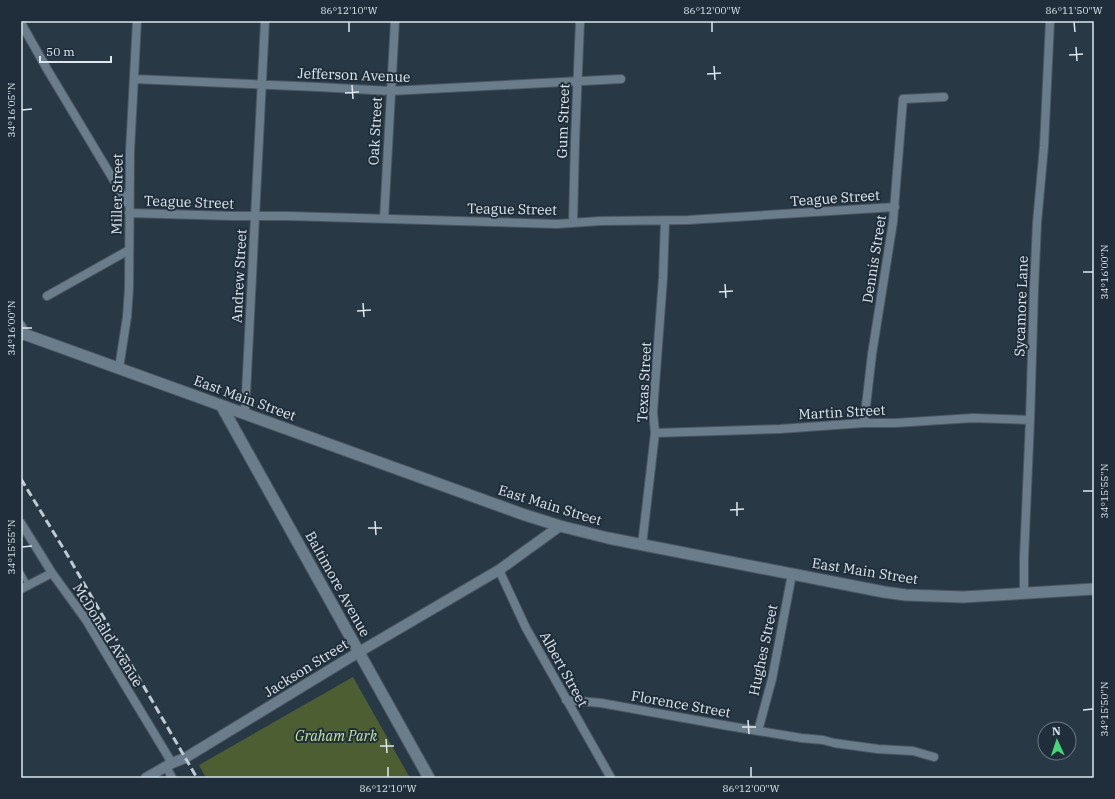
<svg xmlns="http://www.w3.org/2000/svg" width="1115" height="799" viewBox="0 0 1115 799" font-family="'IBM Plex Serif',serif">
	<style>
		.park { fill: #4d5e33 }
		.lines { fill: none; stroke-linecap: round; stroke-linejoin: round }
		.service-casing { stroke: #4a5762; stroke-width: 6 }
		.minor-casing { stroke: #4a5762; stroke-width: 10 }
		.tertiary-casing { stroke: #4a5762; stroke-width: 12 }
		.secondary-casing { stroke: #4a5762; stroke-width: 13 }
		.service { stroke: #6b7c8b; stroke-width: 4 }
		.minor { stroke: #6b7c8b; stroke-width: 8 }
		.tertiary { stroke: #6b7c8b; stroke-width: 10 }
		.secondary { stroke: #6b7c8b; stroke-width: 11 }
		.rail { stroke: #bfcad3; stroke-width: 3; stroke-dasharray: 8 4; stroke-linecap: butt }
		.ticks { fill: none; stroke: #dde7ef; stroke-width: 1.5 }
		.labels { text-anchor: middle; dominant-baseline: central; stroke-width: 4; stroke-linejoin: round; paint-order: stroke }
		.street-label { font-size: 14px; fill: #dde7ef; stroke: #1f2e3a }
		.park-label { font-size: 14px; font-style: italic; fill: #c9e69d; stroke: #1f2e3a }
		.neatline { fill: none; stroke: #dde7ef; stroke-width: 1.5 }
		.ticks-label { font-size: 10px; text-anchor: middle; fill: #dde7ef }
	</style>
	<rect width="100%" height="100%" fill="#293845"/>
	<path class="park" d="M353,677l57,101h-204l-7,-13z"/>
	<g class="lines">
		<g class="service-casing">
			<path id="service" d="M21,572l7,13"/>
		</g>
		<g class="minor-casing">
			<path id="minor" d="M21,23l26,46 81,135
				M134,79l184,8 72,4 231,-12
				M129,213l104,3h55l269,8 43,-3 88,-1 207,-13
				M384,219l11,-198
				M573,223l2,-81 5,-121
				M47,296l82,-46
				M21,325l5,9
				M119,368l8,-51 2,-29 1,-137 7,-130
				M245,413l20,-392
				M864,423l8,-69 21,-132 10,-123 41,-2
				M655,433l125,-4 84,-6h31l78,-5 57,2
				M21,523l31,50 34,47 34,57 52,86
				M642,545l13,-112 -2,-21 10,-134 2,-57
				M499,570l27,58 85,150
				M21,589l31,-16
				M1024,593v-35l6,-138 4,-130 3,-67 7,-77 6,-125
				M566,700l35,3 122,22 78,13 22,2 11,3 44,6 35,2 21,6
				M758,731l14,-52 20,-105
				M166,766l6,12"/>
		</g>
		<g class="tertiary-casing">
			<path id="tertiary" d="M146,778l26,-15 13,-5 174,-106 140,-82 61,-44"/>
		</g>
		<g class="secondary-casing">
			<path id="secondary" d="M21,333l501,181 38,12 48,12 276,54 22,3 57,2 131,-8
				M221,405l208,373"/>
		</g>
		<use href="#service" class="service"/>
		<use href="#minor" class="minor"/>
		<use href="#tertiary" class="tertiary"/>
		<use href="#secondary" class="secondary"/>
		<path class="rail" d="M21,479l44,72 132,227"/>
	</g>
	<path class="ticks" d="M349,22v10M712,22v10M1074,22l1,10M1076,47l1,14M1069,55l14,-1M714,66l1,14M707,74l14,-1M352,85l1,14M345,93l14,-1M22,110l10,-1M1083,272h10M725,284l1,14M719,292l14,-1M363,303l1,14M357,311l14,-1M22,328h10M1083,491h10M737,502v14M730,510l14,-1M375,521l1,14M368,528h14M22,547l10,-1M1083,710l10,-1M748,720l1,14M742,727h14M386,739l1,14M380,746h14M388,767v10M751,767v10"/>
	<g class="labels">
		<g class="street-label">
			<text transform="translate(354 75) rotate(2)">Jefferson Avenue</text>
			<text transform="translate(563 121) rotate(-88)">Gum Street</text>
			<text transform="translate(375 131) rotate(-87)">Oak Street</text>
			<text transform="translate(117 194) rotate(-89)">Miller Street</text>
			<text transform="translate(835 198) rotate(-4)">Teague Street</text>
			<text transform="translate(189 202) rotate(2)">Teague Street</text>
			<text transform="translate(512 209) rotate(1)">Teague Street</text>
			<text transform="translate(874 259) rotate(-81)">Dennis Street</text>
			<text transform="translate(239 276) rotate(-87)">Andrew Street</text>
			<text transform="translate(1021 306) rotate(-88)">Sycamore Lane</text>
			<text transform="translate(644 382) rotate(-87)">Texas Street</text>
			<text transform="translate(245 398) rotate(20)">East Main Street</text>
			<text transform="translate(842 412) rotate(-3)">Martin Street</text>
			<text transform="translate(550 505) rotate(17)">East Main Street</text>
			<text transform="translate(865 571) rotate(9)">East Main Street</text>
			<text transform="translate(338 584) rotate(61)">Baltimore Avenue</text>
			<text transform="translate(108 635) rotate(58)">McDonald Avenue</text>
			<text transform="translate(763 650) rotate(-78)">Hughes Street</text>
			<text transform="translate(306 668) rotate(-32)">Jackson Street</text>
			<text transform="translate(564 669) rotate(61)">Albert Street</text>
			<text transform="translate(681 704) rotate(10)">Florence Street</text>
		</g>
		<g class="park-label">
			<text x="336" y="736">Graham Park</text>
		</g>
	</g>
	<rect width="1115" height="799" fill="none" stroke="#1f2e3a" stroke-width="44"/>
	<g transform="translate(1057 741) rotate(357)"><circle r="19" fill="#1f2e3a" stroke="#6b7882"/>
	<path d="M0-3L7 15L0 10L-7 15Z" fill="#47d779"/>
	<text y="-6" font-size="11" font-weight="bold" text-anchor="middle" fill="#dde7ef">N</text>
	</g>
	<path d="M40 56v6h71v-6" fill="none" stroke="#dde7ef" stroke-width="2"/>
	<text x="46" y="56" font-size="12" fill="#dde7ef" stroke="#1f2e3a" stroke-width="3" paint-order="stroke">50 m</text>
	<rect x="22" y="22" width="1071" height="755" class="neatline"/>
	<g class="ticks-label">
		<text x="349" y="14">86°12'10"W</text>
		<text x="712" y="14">86°12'00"W</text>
		<text x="1074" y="14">86°11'50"W</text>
		<text transform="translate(11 110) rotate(-90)" y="4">34°16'05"N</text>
		<text transform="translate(1104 272) rotate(-90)" y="4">34°16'00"N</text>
		<text transform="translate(11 328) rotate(-90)" y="4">34°16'00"N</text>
		<text transform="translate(1104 491) rotate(-90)" y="4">34°15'55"N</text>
		<text transform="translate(11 547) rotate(-90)" y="4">34°15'55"N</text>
		<text transform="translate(1104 709) rotate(-90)" y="4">34°15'50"N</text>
		<text x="388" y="792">86°12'10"W</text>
		<text x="751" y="792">86°12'00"W</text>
	</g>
</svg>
